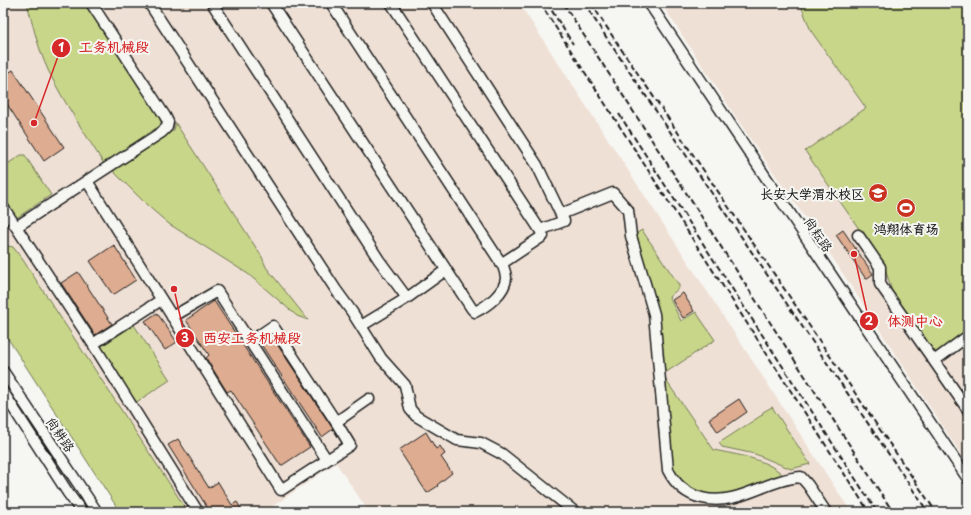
<svg xmlns="http://www.w3.org/2000/svg" width="971" height="515" viewBox="0 0 971 515" font-family="'Playpen Sans','LXGW WenKai TC',sans-serif">
	<style>
		.built { fill: #efe0d5 }
		.green { fill: #c8d68a; stroke: #727953 }
		.building { fill: #deac90; stroke: #1c1c1c }
		.lines { fill: none; stroke-linecap: round; stroke-linejoin: round }
		.minor-casing { stroke: #1c1c1c; stroke-width: 13 }
		.minor { stroke: #f6f6f2; stroke-width: 10 }
		.rail { stroke: #1c1c1c; stroke-width: 2; stroke-dasharray: 6 3; stroke-linecap: butt }
		.labels { text-anchor: middle; dominant-baseline: central; stroke-width: 4; stroke-linejoin: round; paint-order: stroke }
		.poi-label { font-size: 13px; font-weight: bold; fill: #1c1c1c; stroke: #f6f6f2; text-anchor: end }
		.street-label { font-size: 13px; fill: #1c1c1c; stroke: #f6f6f2 }
		.leader { fill: none; stroke: #d62828; stroke-width: 1.5 }
		.callout-dot { fill: #d62828; stroke: #f6f6f2; stroke-width: 1.5 }
		.mark-label { font-size: 12px; text-anchor: middle; font-weight: bold; fill: #fff }
		.callout-label { font-size: 14px; text-anchor: middle; font-weight: bold; fill: #d62828; stroke: #f6f6f2; stroke-width: 4; stroke-linejoin: round; paint-order: stroke }
	</style>
	<rect width="100%" height="100%" fill="#f6f6f2"/>
	<filter id="ink" filterUnits="userSpaceOnUse"><feTurbulence type="fractalNoise" baseFrequency=".025" numOctaves="2"/><feDisplacementMap in="SourceGraphic" scale="8" xChannelSelector="R" yChannelSelector="G"/><feConvolveMatrix kernelMatrix="1 2 1 2 8 2 1 2 1" color-interpolation-filters="sRGB"/></filter>
	<g filter="url(#ink)">
		<path class="built" d="M3,3h516l332,509h-482l-33,-49 -72,49h-80l-181,-276z
			M661,3h307v462l-140,-214 -81,-117z"/>
		<path class="green" d="M27,3h59l75,114 1,5 -3,6 -55,36c-19,-31 -40,-61 -56,-94 -10,-22 -15,-44 -21,-67z
			M800,3h168v330l-35,25 -37,-53 -12,-40 -79,-114 61,-43 -55,-77z
			M175,122l87,135 4,10 42,53 -11,-4 -49,-42 -79,-50 -21,-18 -36,-36 1,-2 61,-38 1,-4z
			M21,155h4l1,2 25,38 -36,24 -12,-18v-34z
			M642,230l37,55v3l-10,9 12,24 15,-9 19,28 -50,33c-2,-24 -5,-49 -10,-74 -5,-22 -15,-43 -18,-66z
			M3,245l10,2 10,13 165,252h-68l-117,-181z
			M134,325l36,55 -35,23 -36,-55z
			M665,379l49,71c23,5 51,8 69,25l-51,20 -13,2 -29,-5 -10,-10 -5,-9 -5,-22z
			M772,407l38,57 -19,5 -36,-15 -33,-7 -3,-4 43,-28 1,-3z"/>
		<path class="building" d="M13,70l51,77 -20,14 -41,-63v-22z
			M843,230l30,44 -7,5 -30,-44z
			M114,245l22,35 -23,15 -23,-34z
			M78,272l34,52 -17,11 -34,-52z
			M683,293l11,18 -11,7 -11,-18z
			M214,301l96,146 -29,19 -50,-76 -4,2 -21,-34 3,-3 -23,-35z
			M157,313l20,29 -12,8 -20,-29z
			M271,335l62,94 -11,8 -62,-94z
			M739,399l8,13 -29,20 -9,-13z
			M426,432l10,17 4,-3 5,8 -4,3 11,16 -15,12 1,1 -11,7 -28,-43z
			M178,439l31,49 9,-6 14,23 5,-3 6,10h-33l-42,-67z"/>
		<g class="lines">
			<g class="minor-casing">
				<path id="minor" d="M149,3l187,287 16,22 29,46 24,27 5,24 6,7 41,24 24,3 21,11 73,58
					M212,3l167,257 28,38 39,-28
					M271,3l201,306 3,3c12,-6 30,-19 31,-34 0,-4 -2,-9 -3,-12l-172,-263
					M391,3l149,227 24,-9 -27,-56 -105,-162
					M649,3l319,476
					M87,181l194,309 69,-45 -14,-23 33,-23
					M3,207l90,137 105,168
					M561,214l52,-21 15,17 3,26 23,78 14,156c7,14 17,24 34,28 35,9 65,-19 99,-21l7,8 18,27
					M16,227l146,-95 5,-5 1,-5 -3,-6 -74,-113
					M858,235l22,32v17l54,77
					M501,264l42,-28 -3,-6
					M172,317l45,-26 110,169
					M361,326l46,-28
					M968,336l-34,25 34,49
					M251,341l22,-15 63,96
					M93,344l68,-44
					M3,371l94,141
					M3,392l65,101 14,19"/>
			</g>
			<use href="#minor" class="minor"/>
			<path class="rail" d="M540,3l329,509
				M547,3l26,41
				M563,3l330,509
				M584,3l28,43 316,466
				M591,3l26,40 319,469
				M619,114l258,398"/>
		</g>
	</g>
	<defs>
		<g id="university-disc" transform="scale(1)"><circle r="9.5" fill="#c8321e" stroke="#f6f6f2"/><path d="M0-5L7-2L0 1L-7-2ZM-4 1L0 2.5L4 1V4Q0 6-4 4Z" fill="#fff"/></g>
		<g id="stadium-disc" transform="scale(1)"><circle r="9.5" fill="#c8321e" stroke="#f6f6f2"/><path d="M0-5a6.5 5 0 1 0 0 10a6.5 5 0 1 0 0-10ZM-3.5-1.8h7v3.6h-7Z" fill="#fff"/></g>
	</defs>
	<g fill-rule="evenodd">
		<use href="#university-disc" x="878" y="193"/>
		<use href="#stadium-disc" x="906" y="208"/>
	</g>
	<g class="labels">
		<g class="poi-label">
			<text x="864" y="193">长安大学渭水校区</text>
			<text x="906" y="228" text-anchor="middle">鸿翔体育场</text>
		</g>
		<g class="street-label">
			<text transform="translate(819 234) rotate(56)">尚耘路</text>
			<text transform="translate(61 434) rotate(56)">尚耕路</text>
		</g>
	</g>
	<path class="leader" d="M34 123L61 48M854 254L869 321M174 289L185 338"/>
	<g class="callout-dot">
		<circle cx="34" cy="123" r="4"/>
		<circle cx="854" cy="254" r="4"/>
		<circle cx="174" cy="289" r="4"/>
		<circle cx="61" cy="48" r="10"/>
		<circle cx="869" cy="321" r="10"/>
		<circle cx="185" cy="338" r="10"/>
	</g>
	<g class="mark-label">
		<text x="61" y="52">1</text>
		<text x="869" y="325">2</text>
		<text x="185" y="342">3</text>
	</g>
	<g class="callout-label">
		<text x="114" y="52">工务机械段</text>
		<text x="915" y="326">体测中心</text>
		<text x="252" y="343">西安工务机械段</text>
	</g>
	<rect width="971" height="515" fill="none" stroke="#f6f6f2" stroke-width="16"/>
	<rect x="8" y="8" width="955" height="499" fill="none" stroke="#1c1c1c" stroke-width="1.5" filter="url(#ink)"/>
</svg>
